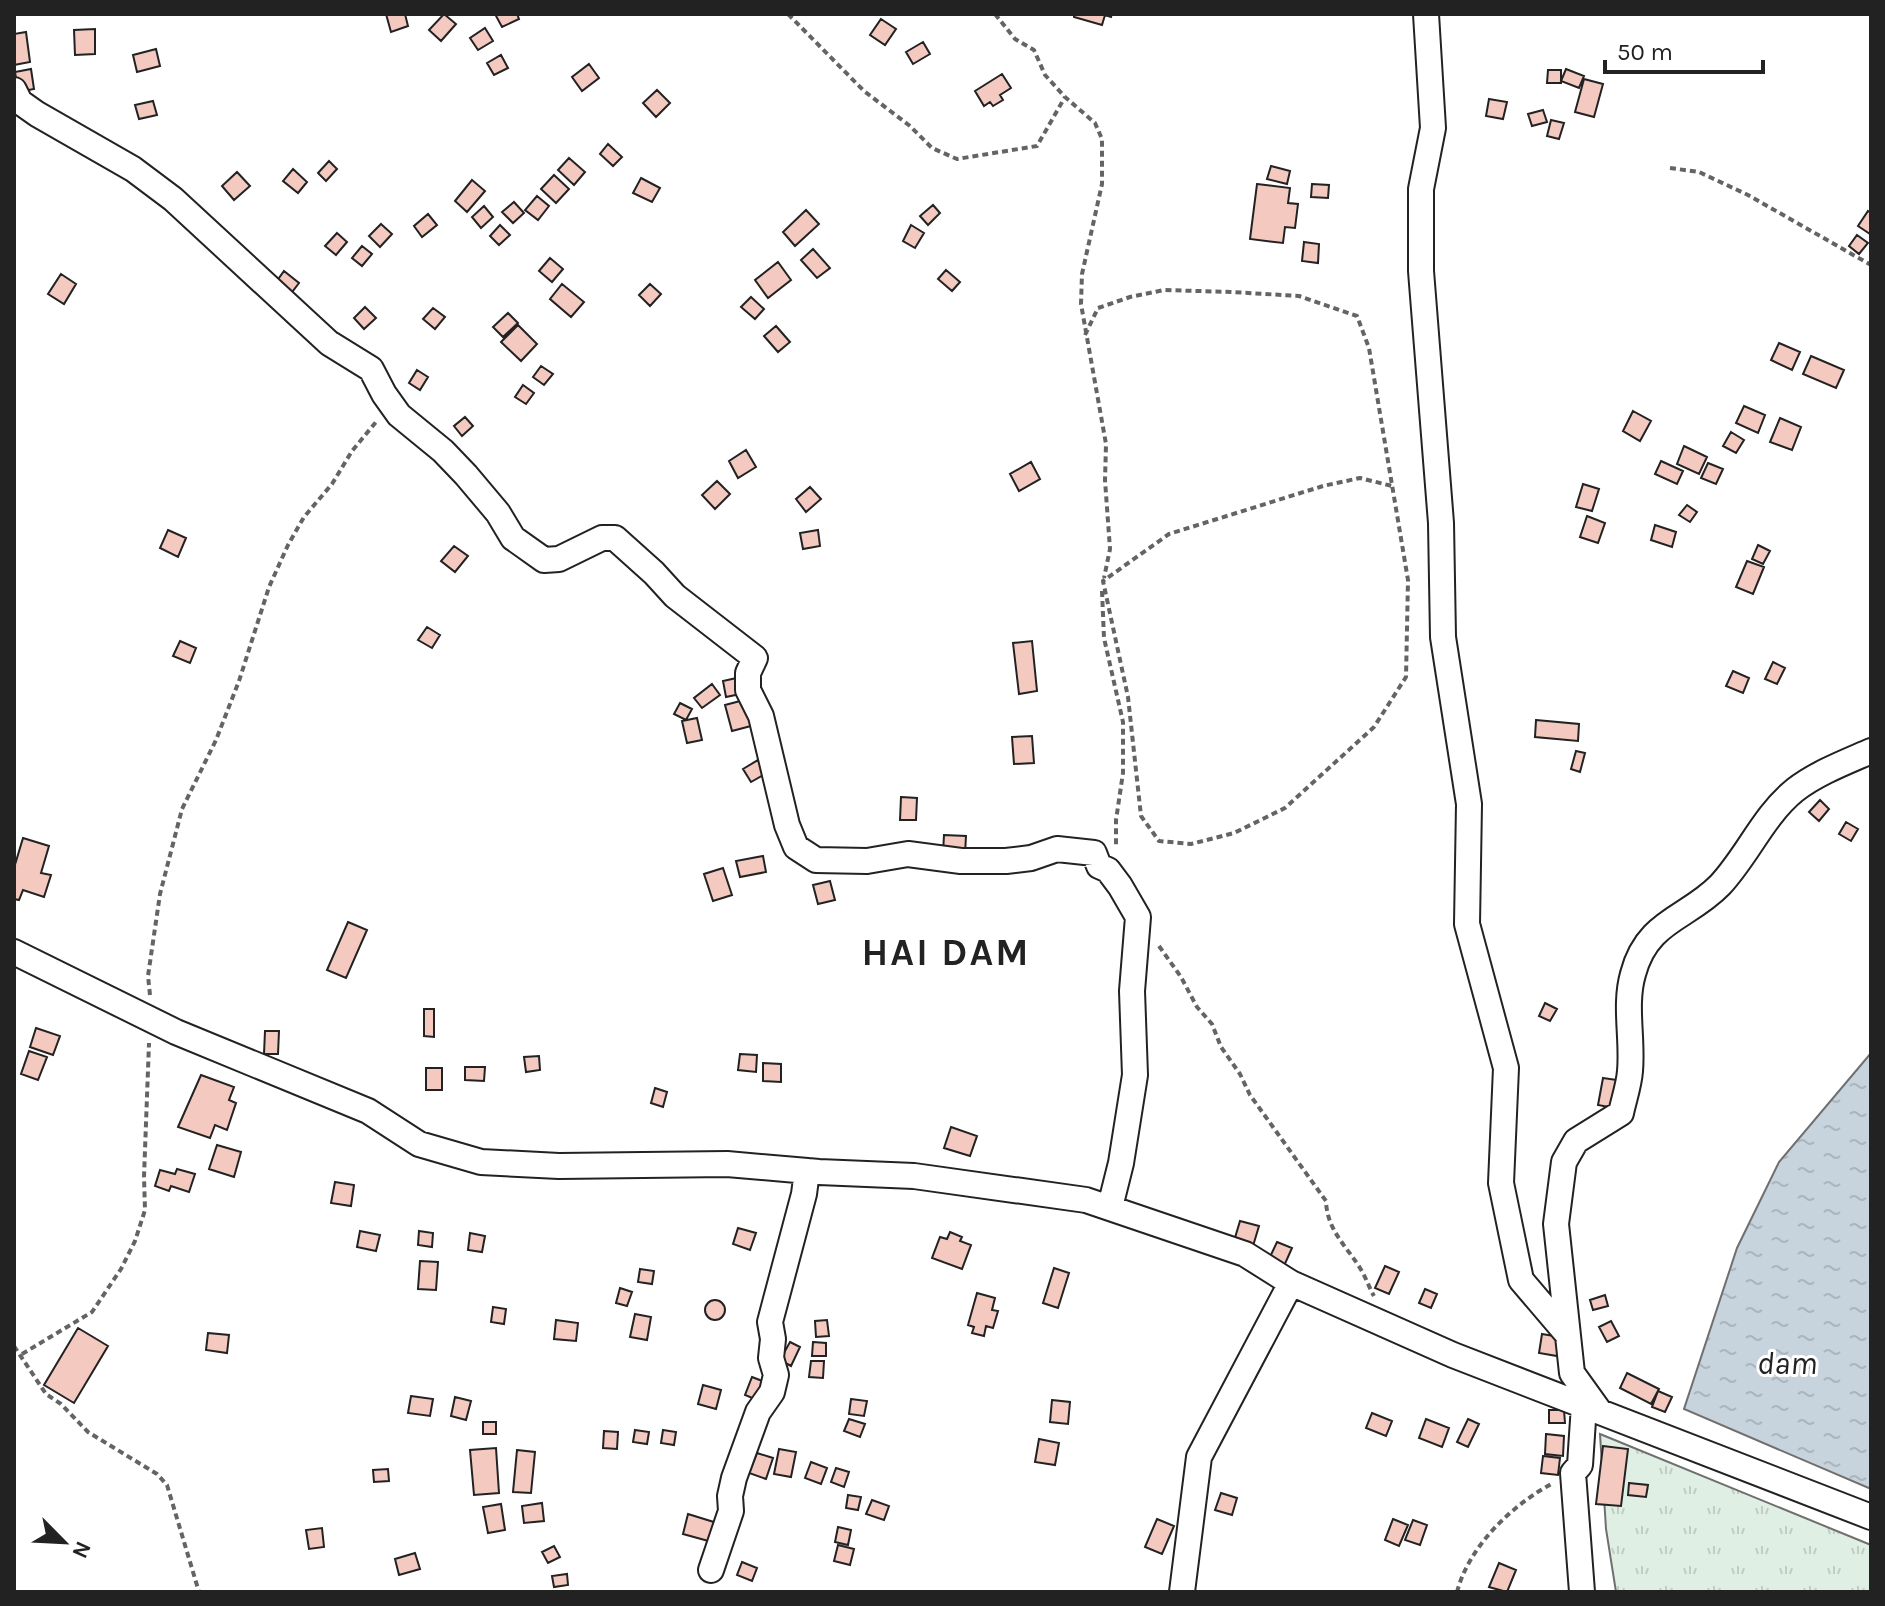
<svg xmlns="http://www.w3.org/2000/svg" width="1885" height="1606" viewBox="0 0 1885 1606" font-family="Karla,sans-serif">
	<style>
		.grass { fill: url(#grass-tufts); stroke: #6f6f6f; stroke-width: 2 }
		.water { fill: url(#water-ripples); stroke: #6f6f6f; stroke-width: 2 }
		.building { fill: #f3c9c0; stroke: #222; stroke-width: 2 }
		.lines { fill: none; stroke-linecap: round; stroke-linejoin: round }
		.minor-casing { stroke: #222; stroke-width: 28 }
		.path { stroke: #646464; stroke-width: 4; stroke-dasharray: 6 4; stroke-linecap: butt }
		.minor { stroke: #fff; stroke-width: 24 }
		.labels { text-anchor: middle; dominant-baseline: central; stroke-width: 6; stroke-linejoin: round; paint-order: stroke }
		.water-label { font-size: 32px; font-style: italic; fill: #222; stroke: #fff }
		.district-label { font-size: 38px; font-weight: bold; letter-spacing: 2px; fill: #222; stroke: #fff }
	</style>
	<defs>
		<pattern id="grass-tufts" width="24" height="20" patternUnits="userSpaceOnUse" patternTransform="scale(2)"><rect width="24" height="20" fill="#e0efe3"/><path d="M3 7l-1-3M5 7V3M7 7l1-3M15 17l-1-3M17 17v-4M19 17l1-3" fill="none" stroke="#c0cdc2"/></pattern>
		<pattern id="water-ripples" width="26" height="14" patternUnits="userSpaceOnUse" patternTransform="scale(2)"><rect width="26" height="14" fill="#c7d3dd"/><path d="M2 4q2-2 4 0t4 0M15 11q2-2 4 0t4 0" fill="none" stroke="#abb5bd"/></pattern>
	</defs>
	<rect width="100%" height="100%" fill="#fff"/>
	<path class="grass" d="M1600,1434l271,111v47h-255l-10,-63z"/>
	<path class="water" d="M1871,1053v436l-187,-80 53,-161 42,-86z"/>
	<path class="building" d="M386,14h19l3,12 -17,6z
		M444,14l12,10 -15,17 -12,-11z
		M495,14h22l2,5 -17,8z
		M1074,14h38l-1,3 -6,-2 -3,10 -28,-8z
		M881,19l15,10 -11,16 -15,-10z
		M485,28l8,13 -15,9 -8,-12z
		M95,29v25l-20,1 -1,-25z
		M26,32l4,30 -16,3v-31z
		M923,42l7,12 -17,10 -7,-12z
		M156,49l4,17 -23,6 -4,-17z
		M501,55l7,13 -14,7 -7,-12z
		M589,64l10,14 -17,13 -10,-14z
		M31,69l3,20 -16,3 -3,-20z
		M1566,69l18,7 -5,12 -18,-7z
		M1548,70h13v13h-14z
		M1002,74l9,14 -11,7 3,5 -10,6 -3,-4 -6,4 -9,-15z
		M1584,79l19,5 -9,33 -19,-5z
		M657,90l13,13 -14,14 -13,-14z
		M1489,99l18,3 -4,17 -17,-3z
		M153,101l4,14 -18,4 -4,-14z
		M1543,110l4,12 -15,4 -4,-12z
		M1551,120l13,3 -5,16 -12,-3z
		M608,144l14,13 -9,9 -13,-12z
		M569,158l16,14 -11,13 -16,-15z
		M329,161l8,8 -11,12 -8,-8z
		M1271,166l19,5 -3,13 -20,-5z
		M293,169l14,13 -9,11 -15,-12z
		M237,172l13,14 -16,14 -12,-14z
		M554,175l15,14 -13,14 -15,-14z
		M641,178l19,10 -8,14 -19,-9z
		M472,180l13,11 -18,21 -12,-11z
		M1257,184l33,4 -2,15 10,1 -3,24 -10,-1 -2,16 -33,-4z
		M1312,184l17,1 -1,13 -17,-1z
		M537,196l12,10 -11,14 -13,-10z
		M514,202l10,11 -11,10 -11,-11z
		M933,205l7,8 -12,12 -8,-9z
		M484,206l9,11 -12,11 -9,-11z
		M806,210l13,14 -24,22 -12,-14z
		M1868,211l3,2 -1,21 -12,-8z
		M428,214l9,11 -15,12 -8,-11z
		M381,224l11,10 -12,13 -11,-11z
		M500,225l10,10 -11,10 -9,-9z
		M911,225l13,8 -9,15 -12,-7z
		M337,233l10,9 -11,13 -11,-9z
		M1857,235l11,8 -9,11 -10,-8z
		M1304,242l15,2 -1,19 -16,-2z
		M362,246l10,8 -10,12 -10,-8z
		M813,249l17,19 -13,10 -16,-18z
		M550,258l13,11 -11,13 -13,-11z
		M778,262l13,18 -23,18 -13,-18z
		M946,270l14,12 -8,9 -14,-12z
		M284,271l15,12 -10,13 -15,-11z
		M61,274l15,10 -12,20 -16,-10z
		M562,284l22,18 -13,15 -21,-18z
		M650,284l11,10 -11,12 -11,-11z
		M751,297l13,12 -9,10 -14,-12z
		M365,307l11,11 -12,11 -10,-11z
		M433,308l12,9 -10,12 -12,-10z
		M508,313l10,10 -15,14 -10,-10z
		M518,325l19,19 -16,17 -20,-19z
		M776,326l14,16 -12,10 -14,-16z
		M1779,343l21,9 -8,18 -21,-10z
		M1811,356l33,14 -8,18 -33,-14z
		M541,366l12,8 -9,11 -11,-8z
		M417,370l11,7 -8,13 -11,-7z
		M523,385l11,8 -8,11 -11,-7z
		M1744,406l21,9 -7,18 -22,-10z
		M1633,411l18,10 -11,20 -17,-10z
		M465,417l8,9 -11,10 -8,-10z
		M1780,418l21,9 -9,23 -22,-8z
		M1731,432l13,8 -8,13 -13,-7z
		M1684,446l23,11 -8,17 -22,-10z
		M746,450l10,17 -18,11 -9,-17z
		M1661,461l22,10 -6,13 -22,-10z
		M1031,462l9,17 -21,12 -9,-17z
		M1708,463l15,6 -7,15 -15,-6z
		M717,481l13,13 -15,15 -13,-14z
		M1583,484l16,5 -7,22 -16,-4z
		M810,487l11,12 -15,13 -10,-13z
		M1687,505l10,7 -7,10 -11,-7z
		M1587,516l18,7 -7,20 -18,-6z
		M1655,525l21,7 -4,15 -21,-7z
		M168,530l18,8 -8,19 -18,-9z
		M818,530l2,16 -17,3 -3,-16z
		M1758,545l12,6 -7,13 -11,-5z
		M454,546l14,10 -13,16 -14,-11z
		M1747,561l17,6 -11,27 -17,-7z
		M427,627l13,8 -8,13 -14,-8z
		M180,641l16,7 -6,15 -17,-7z
		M1032,641l5,50 -18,3 -6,-51z
		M1773,662l12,6 -8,16 -12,-5z
		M1733,671l16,7 -6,15 -17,-7z
		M741,677l4,16 -19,4 -3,-16z
		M712,684l8,11 -18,13 -8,-10z
		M744,700l7,26 -19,5 -7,-26z
		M680,703l12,6 -6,11 -12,-6z
		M697,718l5,22 -15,3 -5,-22z
		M1536,720l43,4 -1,17 -43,-4z
		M1032,736l2,27 -20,1 -2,-27z
		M1576,751l9,2 -5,19 -9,-3z
		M758,760l7,14 -14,8 -8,-13z
		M901,797l16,1 -1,22h-16z
		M1820,800l9,9 -10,12 -10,-9z
		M1846,822l12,7 -7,12 -12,-7z
		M944,835l22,1 -1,18 -22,-1z
		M23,838l26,8 -8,27 10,2 -7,22 -21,-7 -4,10 -5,-1v-31z
		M763,856l3,16 -26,5 -4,-16z
		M723,868l9,27 -19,6 -9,-27z
		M830,881l5,19 -17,4 -5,-19z
		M348,922l19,8 -21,48 -19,-8z
		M1545,1003l12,6 -7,12 -11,-5z
		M424,1009h10v28l-10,-1z
		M36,1028l24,8 -7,19 -23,-8z
		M265,1031h14l-1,23h-14z
		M29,1051l18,6 -9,23 -17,-6z
		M740,1054l17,1 -1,17 -18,-2z
		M539,1056l1,14 -14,2 -2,-15z
		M763,1063l18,1v18l-18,-1z
		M465,1067h20l-1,14 -19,-1z
		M426,1068h16v22h-16z
		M201,1075l33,12 -5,13 7,3 -9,27 -12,-5 -5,13 -32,-11z
		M1603,1078l21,3 -5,28 -21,-4z
		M655,1088l12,4 -4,15 -12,-4z
		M951,1127l26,9 -7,20 -26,-8z
		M217,1145l24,7 -7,25 -25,-8z
		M177,1169l18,5 -6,18 -18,-6 -2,5 -14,-5 5,-16 15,4z
		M335,1182l19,3 -3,21 -20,-3z
		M1240,1221l19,5 -6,20 -19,-5z
		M738,1228l18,5 -6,17 -17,-6z
		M360,1231l20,4 -4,16 -19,-4z
		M419,1231l14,2 -1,14 -14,-2z
		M950,1232l12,5 -2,4 11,4 -9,24 -30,-11 8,-21 7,2z
		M470,1233l15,3 -3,16 -14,-2z
		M1277,1242l15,6 -8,18 -15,-7z
		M420,1261l18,1 -2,28 -18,-1z
		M1385,1266l14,6 -10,22 -14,-6z
		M1054,1268l15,5 -11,35 -15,-5z
		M640,1269l14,2 -2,13 -14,-2z
		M620,1288l12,4 -5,14 -11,-3z
		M1425,1289l12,5 -6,14 -12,-5z
		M977,1293l18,5 -3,12 6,1 -5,17 -7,-2 -2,10 -12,-3 2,-6 -6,-2z
		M1605,1295l3,11 -15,4 -3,-10z
		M705 1310a10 10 0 1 1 20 0a10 10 0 1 1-20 0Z
		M493,1307l13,2 -2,15 -13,-2z
		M635,1314l16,3 -4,23 -17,-3z
		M556,1320l22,3 -2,18 -22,-2z
		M827,1320l2,16 -13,1 -1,-16z
		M1611,1321l8,15 -12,6 -8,-15z
		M78,1328l30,18 -34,57 -30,-18z
		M208,1333l21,2 -2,18 -21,-3z
		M1542,1334l18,3 -3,19 -18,-3z
		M790,1342l10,5 -9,19 -11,-6z
		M813,1342l13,1v13h-14z
		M811,1361h13l-1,17 -14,-1z
		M1627,1373l32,16 -8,15 -31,-16z
		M752,1377l18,7 -8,18 -17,-7z
		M703,1385l18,5 -5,19 -18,-5z
		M1658,1391l14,6 -7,15 -13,-5z
		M411,1396l22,3 -3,17 -22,-3z
		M455,1397l16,4 -5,19 -15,-4z
		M851,1399l16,2 -3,15 -15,-2z
		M1052,1400l18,2 -2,22 -18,-2z
		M1549,1410h15l1,13h-16z
		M1372,1413l20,8 -6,15 -20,-8z
		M849,1419l16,5 -5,13 -16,-6z
		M1426,1419l23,9 -7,19 -23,-9z
		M1468,1419l11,5 -11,23 -11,-5z
		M483,1422h13v12h-13z
		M635,1430l14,2 -2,12 -14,-2z
		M663,1430l13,2 -2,13 -13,-2z
		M604,1431l14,1 -1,17 -14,-1z
		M1546,1434l18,2 -1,20 -18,-2z
		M1039,1439l20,4 -4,22 -20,-3z
		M1603,1446l25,3 -7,57 -25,-2z
		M496,1448l3,45 -25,2 -4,-45z
		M779,1449l17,3 -5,25 -17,-3z
		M517,1450l18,2 -4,41 -18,-1z
		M757,1453l16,5 -7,21 -17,-6z
		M1543,1456l17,2 -2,17 -17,-2z
		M811,1462l16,6 -6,16 -16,-6z
		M836,1468l13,4 -5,15 -13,-5z
		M388,1469l1,12 -15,1 -1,-12z
		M1629,1483l19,2 -2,12 -18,-2z
		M1221,1493l16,5 -5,17 -17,-5z
		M848,1495l13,2 -3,13 -12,-2z
		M872,1500l17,6 -5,14 -18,-6z
		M542,1503l2,18 -20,2 -2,-17z
		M501,1504l4,26 -17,3 -5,-26z
		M688,1514l29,9 -5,19 -29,-8z
		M1157,1519l17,7 -12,28 -17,-7z
		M1393,1519l15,6 -9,21 -14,-6z
		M1413,1520l14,5 -7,20 -15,-5z
		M838,1527l13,3 -3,15 -13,-3z
		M322,1528l2,19 -15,2 -3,-19z
		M838,1545l16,4 -4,16 -16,-4z
		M554,1546l6,11 -12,6 -6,-11z
		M415,1553l5,16 -21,6 -4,-16z
		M742,1562l15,6 -5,13 -15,-6z
		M1499,1563l17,7 -9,22 -18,-5z
		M567,1574l1,11 -14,2 -2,-11z"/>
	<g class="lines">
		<g class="minor-casing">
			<path id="minor" d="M1426,14l7,114 -12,61v82l20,252 2,114 26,167 -2,120 39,144 -5,115 20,97 46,54
				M14,90l6,12 17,12 96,55 40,30 156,144 42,26 13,25 15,21 44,36 23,24 32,38 15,25 31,22 15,-1 43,-21h13l39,35 21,23 80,62 -7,15v17l13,26 26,109 9,22 20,13 51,1 41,-7 53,7h45l25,-3 26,-9 37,4 5,13 9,4 12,16 18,31 -6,74 3,84 -14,88 -11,44
				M14,952l162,80 192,79 51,33 62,18 78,4 168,-2 92,8 95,4 172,24 159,54 46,29 162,72 418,162
				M1600,1412l-28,-39 -16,-149 8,-62 12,-21 45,-28c3,-14 8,-28 9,-42 3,-32 -6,-66 3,-97 14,-54 54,-55 87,-89 28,-30 43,-69 75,-95 22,-17 51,-28 76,-39
				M711,1570l20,-59 -1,-15 4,-18 24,-66 14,-20 4,-17 -5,-17 2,-19 -3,-17 34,-128 3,-23
				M1182,1592l17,-135 92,-174
				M1582,1592l-9,-119 7,-8 4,-60"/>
		</g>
		<path class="path" d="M788,14l76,77 46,35 22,22 25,11 80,-13 28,-49
			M995,14l20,25 19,11 11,25 20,22 30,26 7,16v45l-20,90 -1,30 25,140 -1,36 5,69 -6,29
			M1670,168l29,4 49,23 123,70
			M1085,335l13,-27 32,-11 34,-7 67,2 68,4 58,20 12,32 39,232 -2,97 -32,50 -89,81 -51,25 -43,11 -32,-3 -18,-25 -13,-119 -25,-116 66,-47 154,-48 37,-8 32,8
			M1102,591l2,47 19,84v51l-7,47v27
			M1159,946l22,31 16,30 15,17 9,23 19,27 10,21 76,106c1,31 23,47 37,72 4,8 7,16 11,23
			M150,995l-2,-19 12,-82 22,-85 34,-69 23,-59 30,-94 19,-42 16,-28 28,-33 20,-33 24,-29
			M14,1346l32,48 15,10 27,28 69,42 10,11 32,107
			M22,1354l70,-42 29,-43 14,-28 10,-31 -1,-33 5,-134
			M1457,1592c12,-46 55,-87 96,-109"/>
		<use href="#minor" class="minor"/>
	</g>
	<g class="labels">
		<g class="water-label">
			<text x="1787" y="1363">dam</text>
		</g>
		<g class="district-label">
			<text x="946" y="952">HAI DAM</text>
		</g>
	</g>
	<rect width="1885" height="1606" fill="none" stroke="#222222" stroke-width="32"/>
	<g transform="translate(64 1542) rotate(114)" stroke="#ffffff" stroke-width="6" paint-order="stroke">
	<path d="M0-6L14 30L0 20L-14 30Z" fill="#222222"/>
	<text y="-12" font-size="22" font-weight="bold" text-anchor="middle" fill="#222222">N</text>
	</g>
	<path d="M1605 60v12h158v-12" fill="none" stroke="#222222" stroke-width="4"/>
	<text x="1617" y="60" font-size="24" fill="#222222" stroke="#ffffff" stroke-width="6" paint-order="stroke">50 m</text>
</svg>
